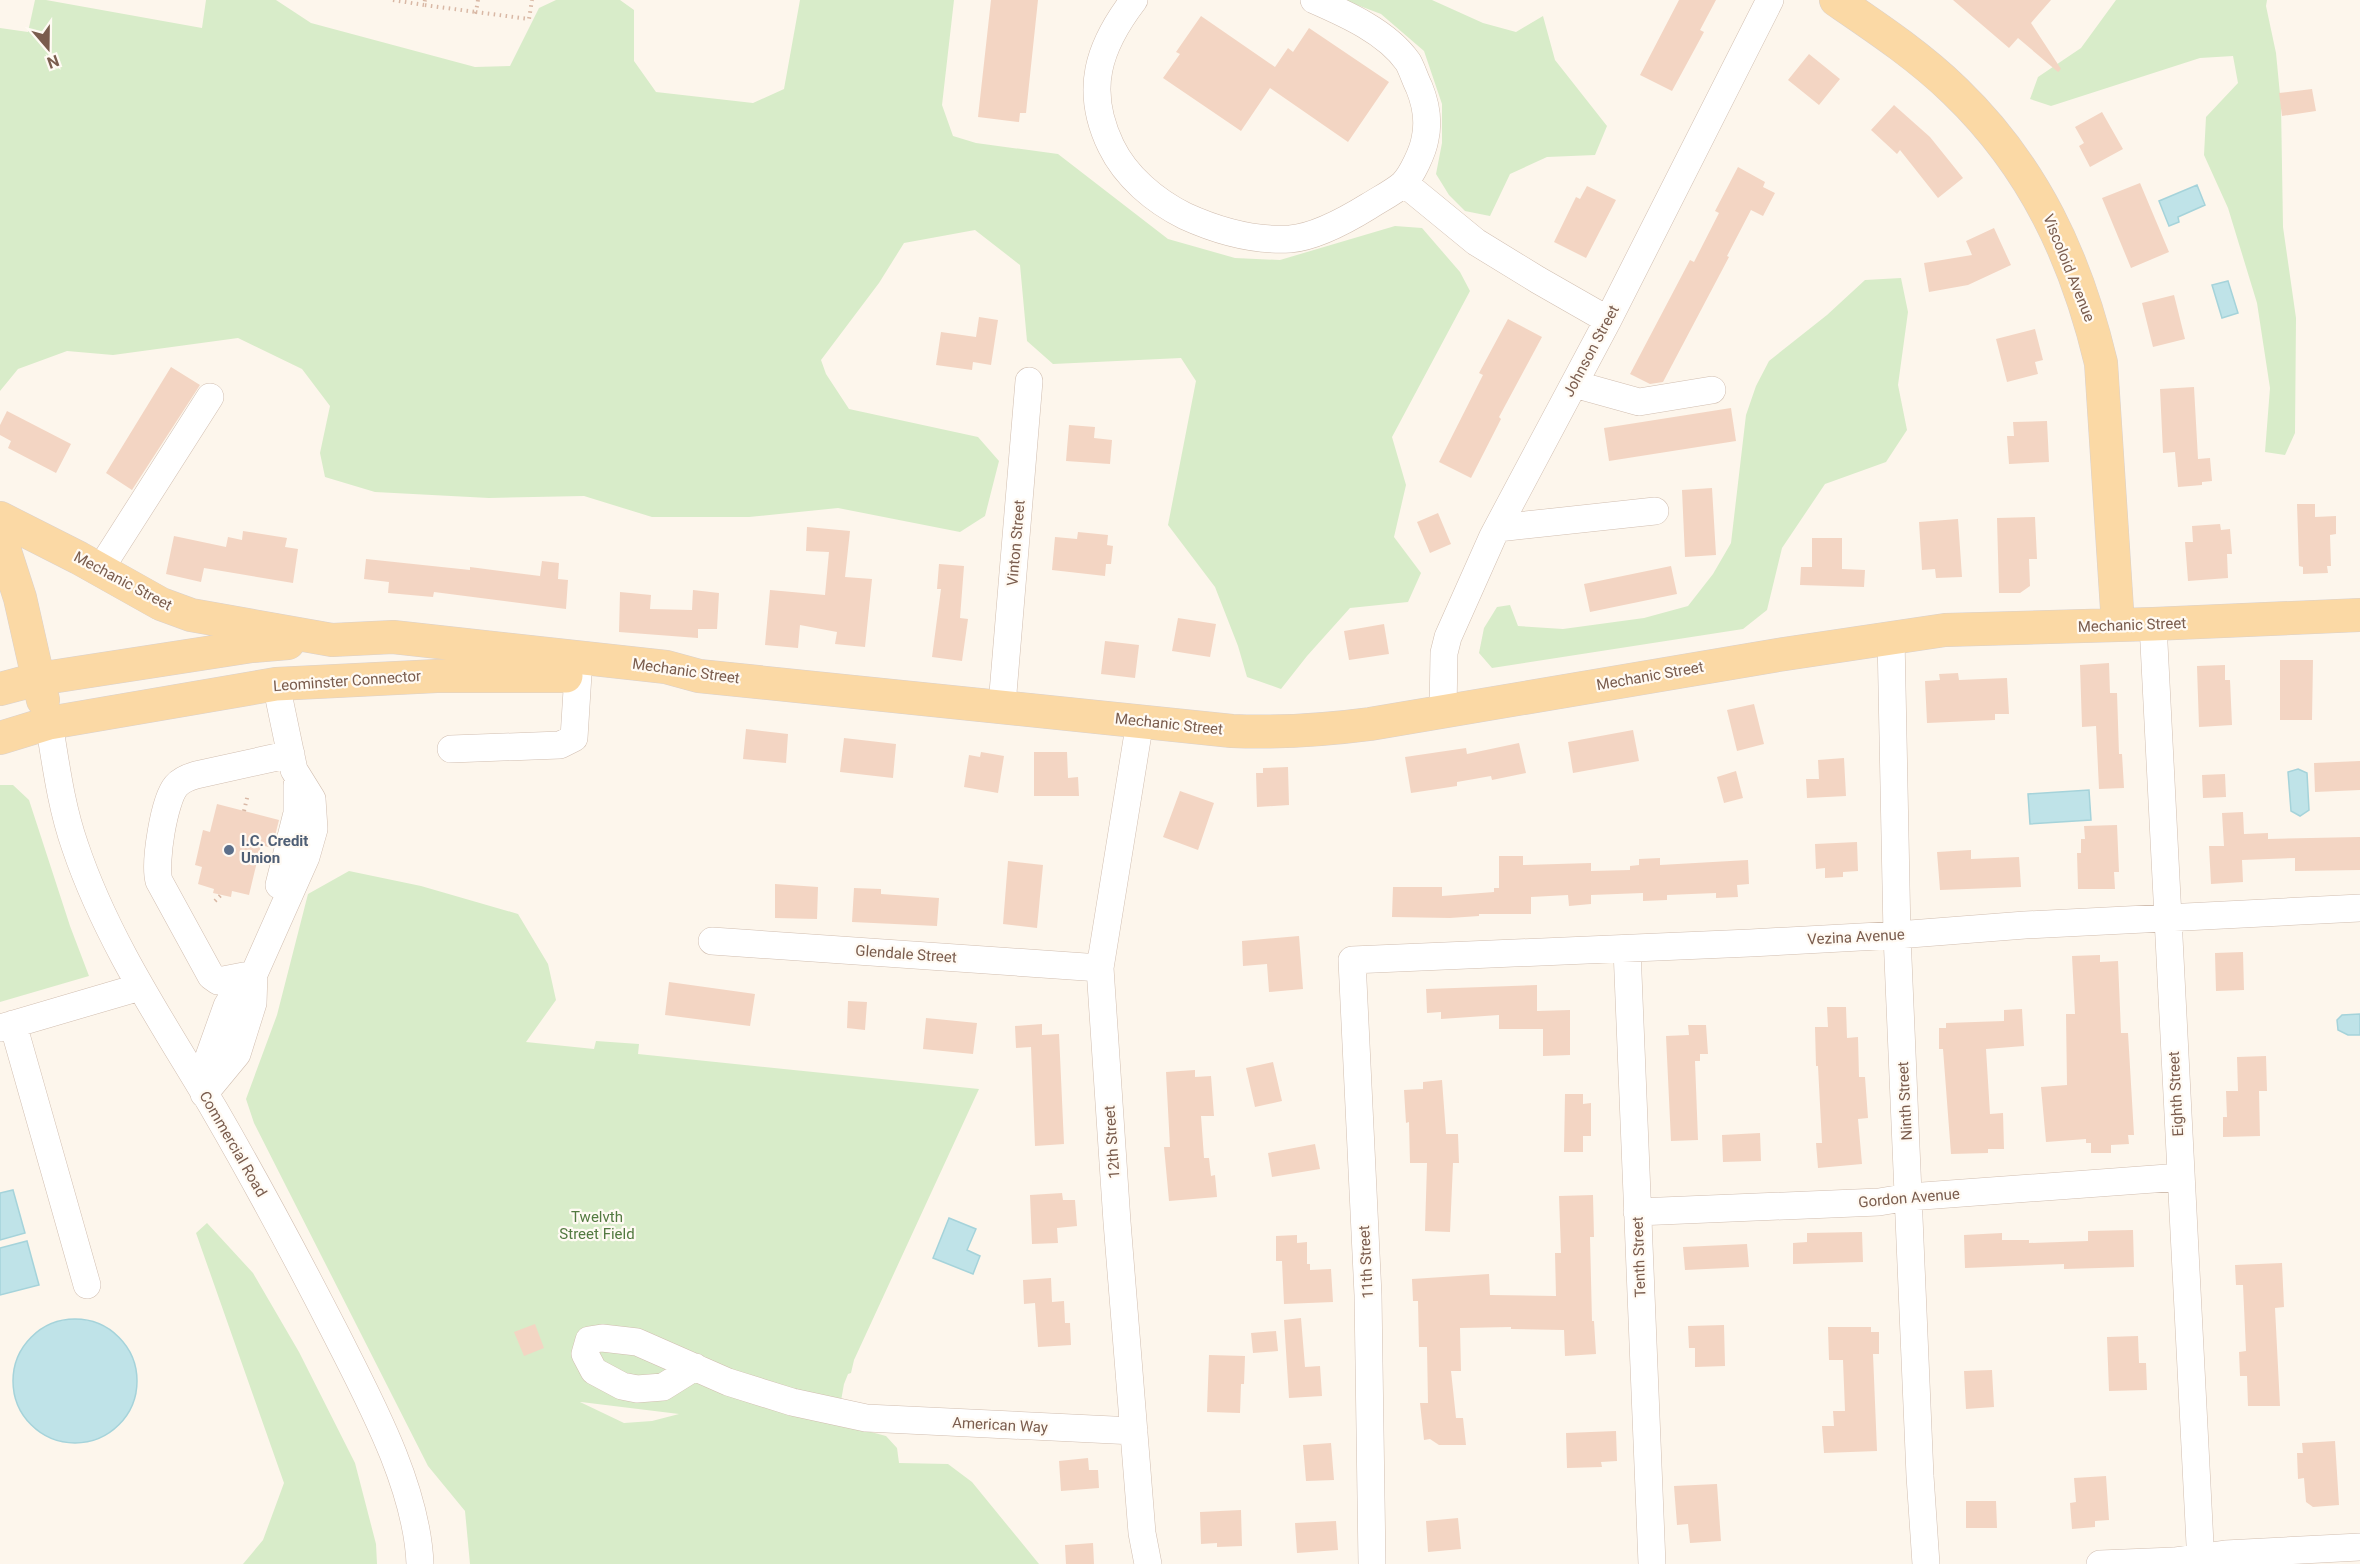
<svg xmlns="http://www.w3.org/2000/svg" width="2360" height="1564" viewBox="0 0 2360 1564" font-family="Roboto,sans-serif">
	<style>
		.green { fill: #d8ecc9; fill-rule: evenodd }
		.water { fill: #bfe3e8; stroke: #a5d3da; stroke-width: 1.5 }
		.building { fill: #f3d5c3 }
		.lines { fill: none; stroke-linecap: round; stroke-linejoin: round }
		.minor-casing { stroke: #d1beb0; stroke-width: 28 }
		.major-casing { stroke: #dad1cd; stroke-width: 34 }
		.path { stroke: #d9b8a5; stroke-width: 4; stroke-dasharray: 1.5 4.5; stroke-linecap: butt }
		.minor { stroke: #fff; stroke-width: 27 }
		.major { stroke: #fbd9a5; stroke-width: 33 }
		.service-dot { fill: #5c6f8a; stroke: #fffaf3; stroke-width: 2 }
		.labels { text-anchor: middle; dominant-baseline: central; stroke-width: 4.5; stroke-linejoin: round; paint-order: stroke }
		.street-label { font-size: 15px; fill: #7a5c4d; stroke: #fffaf3 }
		.service-label { font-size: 15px; font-weight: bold; fill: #4e5e75; stroke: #fffaf3; text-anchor: start }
		.park-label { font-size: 15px; fill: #537a41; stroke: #fffaf3 }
	</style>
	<rect width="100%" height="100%" fill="#fdf6ec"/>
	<path class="green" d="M35,0h11l156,28 4,-28h70l35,23 164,44 35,-1 29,-58 17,-8h64l14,10v51l22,31 97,11 31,-14 16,-89h154l-12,105 11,31 23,7 82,11 110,85 67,19 45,2 115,-34 27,2 38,44 10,19 -78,146 14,48 -12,52 27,36 -13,29 -58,6 -43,48 -26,33 -34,-12 -9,-31 -23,-59 -47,-62 28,-144 -15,-23 -128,6 -26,-23 -7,-76 -45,-35 -71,13 -25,40 -58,77 5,14 23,35 129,28 21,24 -14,55 -25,16 -122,-24 -89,9h-97l-68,-21 -95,2 -114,-6 -50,-15 -5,-24 10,-47 -28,-37 -64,-31 -125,17 -46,-4 -49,18 -18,22v-363l28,4z
		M1344,0h88l51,23 33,9 27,-16 12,44 52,66 -12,29 -48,2 -37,17 -20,42 -25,-5 -16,-16 -13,-21 6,-31v-39l-18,-53 -43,-37z
		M2116,0h151l-1,6 10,47 5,52 2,122 13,91 -1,115 -10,22 -20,-3 5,-64 -13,-85 -29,-95 -24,-53 2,-38 32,-34 -5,-27 -33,2 -149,48 -21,-7 8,-22 43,-29z
		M1901,278l7,34 -10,73 9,45 -21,32 -61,22 -43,64 -15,62 -24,19 -251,39 -13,-15 5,-25 13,-21 13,-2 8,21 45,3 81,-11 44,-12 25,-32 18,-31 15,-128 10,-29 13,-25 58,-46 38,-35z
		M0,785h13l16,15 41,126 19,50 -89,26z
		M349,871l72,15 97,28 30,50 8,36 -30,42 68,7 2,-8 43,3 -1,10 341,35 -125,271 -3,13 -3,1 -4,10 -7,39 49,13 11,12 2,15 49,1 24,18 67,82h-569l-5,-53 -37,-45 -174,-343 -8,-24 31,-84 31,-121zM580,1402h1l98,12 -27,7 -28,2z
		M207,1223l46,50 46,79 56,111 21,81 1,20h-134l20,-24 21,-57 -88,-250z"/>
	<path class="water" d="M2197,185l8,20 -27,12 1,5 -10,4 -10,-25z
		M2228,281l10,32 -16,5 -10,-33z
		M2298,769l9,4 2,37 -9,6 -9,-5 -3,-39z
		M2089,790l2,30 -61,4 -2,-30z
		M2360,1014v21h-12l-10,-5 -1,-10 5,-5z
		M13,1190l12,43 -25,7v-47z
		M949,1218l27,11 -9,21 13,6 -7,18 -40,-16z
		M27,1241l12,44 -39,10v-47z
		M13 1381a62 62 0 1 1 124 0a62 62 0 1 1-124 0Z"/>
	<path class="building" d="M991,0h47l-12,113h-6l-1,9 -41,-5z
		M1679,0h37l-16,30 4,2 -32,59 -32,-16z
		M1953,0h98l-20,23 30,46 -3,3 -40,-34 -9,10z
		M1201,16l74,51 13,-19 5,4 16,-24 80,54 -41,60 -78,-54 -29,43 -78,-53 17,-24 -4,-2z
		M1809,54l31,25 -21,26 -31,-25z
		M2312,89l4,22 -34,5 -3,-23z
		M1894,105l36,32 33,41 -25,20 -38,-48 -3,4 -26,-24z
		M2102,112l21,37 -33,18 -11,-21 5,-3 -9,-16z
		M1738,167l27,15 -2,5 12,6 -12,23 -12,-6 -24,46 2,1 -66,125 -13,2 -20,-10 60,-114 4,2 25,-49 -4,-2z
		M2140,183l29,69 -38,16 -29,-70z
		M1587,186l29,14 -30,58 -32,-16 22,-45 4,2z
		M1994,228l17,37 -43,20 -39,7 -5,-29 48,-8 -6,-14z
		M2174,295l11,44 -32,8 -11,-44z
		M979,317l19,3 -7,45 -18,-3 -1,8 -36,-5 5,-33 35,5z
		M1508,319l34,18 -43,80 2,2 -30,59 -32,-16 44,-87 -4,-2z
		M2035,329l8,31 -8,2 3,12 -31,8 -11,-43z
		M171,367l29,18 -68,105 -26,-17z
		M2194,387l4,72 12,-1 2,23 -10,1v3l-24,2 -3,-35 -12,1 -3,-64z
		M1731,408l5,33 -127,20 -5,-33z
		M7,411l64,33 -15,29 -48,-25 3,-7 -11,-6v-10z
		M2047,421l2,41 -40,2 -2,-28h7l-1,-14z
		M1069,425l26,2 -1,11 18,2 -2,24 -44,-3z
		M1712,488l4,67 -31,2 -3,-67z
		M2297,504h18v13l21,-1v18l-6,1 1,31h-4l1,7 -25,1v-7l-4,-1z
		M1438,513l13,31 -21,9 -13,-31z
		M2035,517l2,42h-8l1,27 -10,7h-21l-2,-75z
		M1958,519l4,58 -26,1 -1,-9 -13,1 -3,-48z
		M2220,524l1,6 9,-1 2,25h-5l1,24 -40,3 -3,-39h8l-1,-16z
		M807,527l43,4 -5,46 27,2 -7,68 -30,-3 2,-12 -37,-7 -2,23 -33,-3 5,-55 55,5 4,-43 -23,-1z
		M243,531l44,7 -2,9 13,2 -5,34 -89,-15 -3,14 -35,-8 8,-38 52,11 2,-10 14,3z
		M1078,532l30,3 -1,10 6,1 -2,18h-5l-1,12 -53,-6 3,-33 22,2z
		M1812,538h30v31l23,1 -1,17 -64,-2 1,-18h11z
		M366,559l104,11v-3l70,9 2,-15 17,2 -1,16 10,1 -2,29 -132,-17 -1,5 -45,-4 1,-11 -25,-3z
		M939,564l25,2 -4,52 8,1 -6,42 -30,-4 9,-68h-4z
		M1671,566l6,28 -87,18 -6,-28z
		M693,590l26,3 -2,36h-19v9l-79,-6 1,-40 31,3 -1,14 42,1z
		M1178,618l38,6 -6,33 -38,-6z
		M1384,624l5,30 -40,6 -5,-29z
		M1105,641l34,4 -4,33 -34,-4z
		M2280,660h33l-1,60h-32z
		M2109,663l1,30h7l2,61h3l2,34 -25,1 -3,-63 -14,1 -2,-62z
		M2225,665v15h5l2,45 -33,2 -2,-61z
		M1958,673l1,7 48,-2 2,36h-14v6l-68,3 -2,-42 15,-1 -1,-6z
		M1754,704l10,40 -27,7 -10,-41z
		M746,729l42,5 -2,29 -43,-4z
		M1633,730l6,31 -66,12 -5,-31z
		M844,738l52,6 -3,34 -53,-6z
		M1519,743l7,30 -34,7 -1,-4 -34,6v4l-46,7 -6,-36 61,-9 1,6z
		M981,752l23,4 -6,37 -34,-6 5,-32 11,2z
		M1034,752h33l1,26 10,-1 1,19h-45z
		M1844,758l2,38 -39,2 -1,-19h13l-1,-19z
		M2360,761v29l-45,2 -1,-29z
		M1288,767l1,38 -32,2 -1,-34h7v-5z
		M1736,771l7,27 -19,5 -7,-26z
		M2225,774l1,23 -23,1 -1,-23z
		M1180,791l34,12 -16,47 -35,-13z
		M217,804l62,16 -7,28 -11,-3 -12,50 -17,-4 -1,6 -18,-4 1,-4 -16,-5 4,-17 -7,-2 8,-35 7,2z
		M2243,812l1,22 24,-1v6l92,-2v33l-65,1v-13l-53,2 1,22 -32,2 -2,-38h15l-2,-33z
		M2117,825l2,47h-5l1,17h-37l-1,-36h4v-14h4l-1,-13z
		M1857,842l1,29 -15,1v5l-18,1v-10l-9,1 -1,-25z
		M1971,850v9l48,-2 2,30 -81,3 -3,-38z
		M1499,856h24v9l68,-2v8l39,-1v-4l9,-1v-6l21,-1v7l88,-5 1,24 -12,1 1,12 -22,1v-5l-49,2v5l-24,1v-8l-52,2v9l-22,2 -1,-11 -37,2v17h-52v2l-29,2 -58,-1 1,-30h49v9l52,-4v-4h5z
		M1008,861l35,4 -6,63 -34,-4z
		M775,884l43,3 -1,32 -42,-1z
		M854,888l27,1v5l58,4 -2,28 -85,-4z
		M1299,936l4,53 -34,3 -2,-28 -24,2 -1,-25z
		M2243,952l1,38 -28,1 -1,-38z
		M2100,955v7l18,-1 3,72h7l6,102h-6l1,9 -18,1v8h-20v-10h-5v-4l-40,3 -5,-55 26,-2 -1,-71h9l-3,-58z
		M669,982l86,12 -5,32 -85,-11z
		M1537,985v26l33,-1v45l-27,1v-27h-44v-14l-58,4v-7l-14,1 -1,-24z
		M848,1001l19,1 -2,28 -18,-2z
		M1827,1007h19l1,31 11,-1 1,40h6l3,41 -10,1 4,45 -44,4 -2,-25h6l-4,-77h-2l-1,-39h13z
		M2022,1009l2,37 -38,3 4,65 13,-1 1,36h-16v4l-37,1 -8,-105h-4v-21h7v-5l58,-2v-11z
		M926,1018l51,5 -4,31 -50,-5z
		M1042,1024v11l17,-1 5,110 -29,2 -4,-99 -15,1 -1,-22z
		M1688,1025h18l2,29h-8v7h-5l3,79 -27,1 -5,-105 23,-1z
		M2266,1056l1,35h-8l1,45 -37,1v-20h4l-1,-26h12l-1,-34z
		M1273,1062l9,39 -27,6 -9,-39z
		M1195,1070v7l16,-1 3,40h-13l3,42h5l2,18 4,-1 2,22 -48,4 -5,-54h6l-4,-75z
		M1442,1080l4,54h12l1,29h-6l-3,69 -25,-1 2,-68h-17l-1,-41 -3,1 -2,-33 19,-1v-7z
		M1565,1094h18v10l8,-1v33h-8v16h-19z
		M1760,1133l1,28 -38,1 -1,-27z
		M1315,1144l5,25 -48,8 -4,-24z
		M1062,1193l1,7h12l2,26 -20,2 1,15 -26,1 -2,-49z
		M1593,1195l1,42h-4l2,84h2l2,33 -31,2 -1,-26 -53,-1v-2l-51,1 1,43h-10l5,47h7l3,27h-27l-9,-6 -6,1 -4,-37h8l-1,-56h-8l-1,-46h-5l-1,-22 77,-5 1,21 66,1 -1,-43h6l-2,-57z
		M2133,1230l1,37 -70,2v-5l-99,4 -1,-33 38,-2v7h27v3l59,-2v-10z
		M1862,1232l1,30 -70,2v-21l14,-1v-9z
		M1297,1235v8l10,-1v22h3v6l21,-1 2,33 -49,2 -2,-43h-6v-25z
		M1747,1244l2,23 -64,3 -2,-23z
		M2282,1263l2,44 -9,1 5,98h-32l-1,-30h-7l-1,-24 7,-1 -3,-66h-7l-1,-20z
		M1051,1278l1,24 12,-1 1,22h5l1,22 -33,2 -3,-44 -11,1 -1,-24z
		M1301,1318l4,49 15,-1 2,30 -33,2 -5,-78z
		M535,1324l9,24 -20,8 -10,-24z
		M1724,1325l1,41 -30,1v-19h-6l-1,-22z
		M1828,1327h43v5h8v22h-6l4,97 -53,2 -2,-27h12l-1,-15h12l-2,-51h-14z
		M1276,1331l2,20 -25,2 -2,-20z
		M2138,1336l1,27h7l1,27 -38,1 -2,-54z
		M1209,1355l36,1 -1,28h-3l-1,29 -33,-1z
		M1992,1370l2,37 -28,2 -2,-38z
		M1616,1431l1,30 -16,1 1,5 -35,1 -1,-35z
		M2335,1441l4,64 -26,2 -7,-5 -2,-24 -6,1 -1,-26h6l-1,-10z
		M1331,1443l3,37 -28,1 -3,-36z
		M1088,1458l1,12h9l1,18 -38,3 -2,-30z
		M2106,1476l3,44 -14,1v6l-23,2 -2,-26 6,-1 -2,-24z
		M1717,1484l4,57 -31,2 -2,-19 -11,1 -3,-39z
		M1966,1501h30l1,27h-31z
		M1241,1510l1,36 -25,1v-4l-16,1 -1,-32z
		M1458,1518l3,31 -33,3 -2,-31z
		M1336,1521l2,29 -41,3 -2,-30z
		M1093,1543l1,21h-28l-1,-19z"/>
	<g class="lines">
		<g class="minor-casing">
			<path id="minor" d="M1134,0c-36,47 -50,90 -23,146 15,31 44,55 74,70 33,15 69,25 105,23 25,-2 58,-20 79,-33 11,-7 25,-14 34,-22 9,-9 20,-33 22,-45 4,-18 1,-35 -6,-52 -4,-8 -7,-18 -11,-25 -21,-30 -62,-48 -94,-62
				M1404,183l72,59 62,38 70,40
				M1574,384l65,18 73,-12
				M1498,528l157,-17
				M99,571l111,-174
				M2153,624l48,940
				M1891,637l6,298 23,541 6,88
				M1002,705l27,-324
				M1443,711l1,-58 4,-16 45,-101 115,-216 162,-320
				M1140,721l-40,247 17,254 25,311 6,31
				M49,723c7,42 12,83 26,123 32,95 88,177 139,263 43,74 83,149 122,225 34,67 81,153 84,230
				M451,749l109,-4 14,-7 5,-80
				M279,885l18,-72v-28
				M712,941l388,27
				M1627,949l25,615
				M254,974l-36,7 -7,-5 -52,-95c-5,-18 5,-81 17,-95 5,-6 13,-9 20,-11l95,-21
				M13,1024l74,261
				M0,1028l140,-41
				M204,1094l33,-40 16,-51 1,-29 52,-117 8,-28 -2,-30 -18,-29 -18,-86
				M204,1094l3,-32 20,-56 9,-15 18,-17
				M1637,1212l242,-10 30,-5 272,-20
				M695,1367l-32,20 -26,2 -15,-3 -28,-15 -9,-17 4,-14 13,-2 35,4 91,40 64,20 74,16 268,13
				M1372,1564l-4,-269 -16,-335 398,-17 147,-8 128,-10 335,-17
				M2100,1564l74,-3 51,-7 135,-7"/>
		</g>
		<g class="major-casing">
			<path id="major" d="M1836,0c41,28 83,56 119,91 79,76 121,167 146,272l17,262
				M0,518l79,40 82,46 30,11 141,25 61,-3 273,30 33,9 533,55c47,2 92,-1 138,-7l408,-69 167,-25 208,-6 207,-9
				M0,536l20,62 23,102
				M0,689l38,-10 214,-33 36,-3
				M0,738l49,-15 227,-39 161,-8h129"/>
		</g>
		<path class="path" d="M393,0l31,5
			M425,0l-1,5 52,7
			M478,0l-2,12 53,7 3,-19
			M244,811l4,-17
			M215,901l6,-6"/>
		<use href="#minor" class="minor"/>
		<use href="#major" class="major"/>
	</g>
	<circle class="service-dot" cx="229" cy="850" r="6"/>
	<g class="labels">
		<g class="street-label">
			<text transform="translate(2069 268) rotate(68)">Viscoloid Avenue</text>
			<text transform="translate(1591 351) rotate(-62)">Johnson Street</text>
			<text transform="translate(1016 543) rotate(-85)">Vinton Street</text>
			<text transform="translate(123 581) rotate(28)">Mechanic Street</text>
			<text transform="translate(2132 625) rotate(-2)">Mechanic Street</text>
			<text transform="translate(686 671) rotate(8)">Mechanic Street</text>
			<text transform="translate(1650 676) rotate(-10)">Mechanic Street</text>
			<text transform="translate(347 681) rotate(-4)">Leominster Connector</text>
			<text transform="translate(1169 724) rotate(6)">Mechanic Street</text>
			<text transform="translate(1856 937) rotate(-3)">Vezina Avenue</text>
			<text transform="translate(906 954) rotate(4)">Glendale Street</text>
			<text transform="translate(2176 1094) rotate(-93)">Eighth Street</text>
			<text transform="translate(1905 1101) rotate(-93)">Ninth Street</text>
			<text transform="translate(1112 1142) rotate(-94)">12th Street</text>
			<text transform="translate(233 1144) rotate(60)">Commercial Road</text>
			<text transform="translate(1909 1198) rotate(-5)">Gordon Avenue</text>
			<text transform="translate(1639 1257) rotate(-92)">Tenth Street</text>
			<text transform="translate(1366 1262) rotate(-93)">11th Street</text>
			<text transform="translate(1000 1425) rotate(3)">American Way</text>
		</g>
		<g class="service-label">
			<text x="241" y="841">I.C. Credit<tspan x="241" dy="17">Union</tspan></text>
		</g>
		<g class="park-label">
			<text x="597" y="1217">Twelvth<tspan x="597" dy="17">Street Field</tspan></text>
		</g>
	</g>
	<g transform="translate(48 48) rotate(160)" stroke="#fffaf3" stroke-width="4.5" paint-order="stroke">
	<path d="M0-4.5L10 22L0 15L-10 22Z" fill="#7a5c4d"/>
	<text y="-9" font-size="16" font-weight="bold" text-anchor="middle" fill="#7a5c4d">N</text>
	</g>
</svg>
